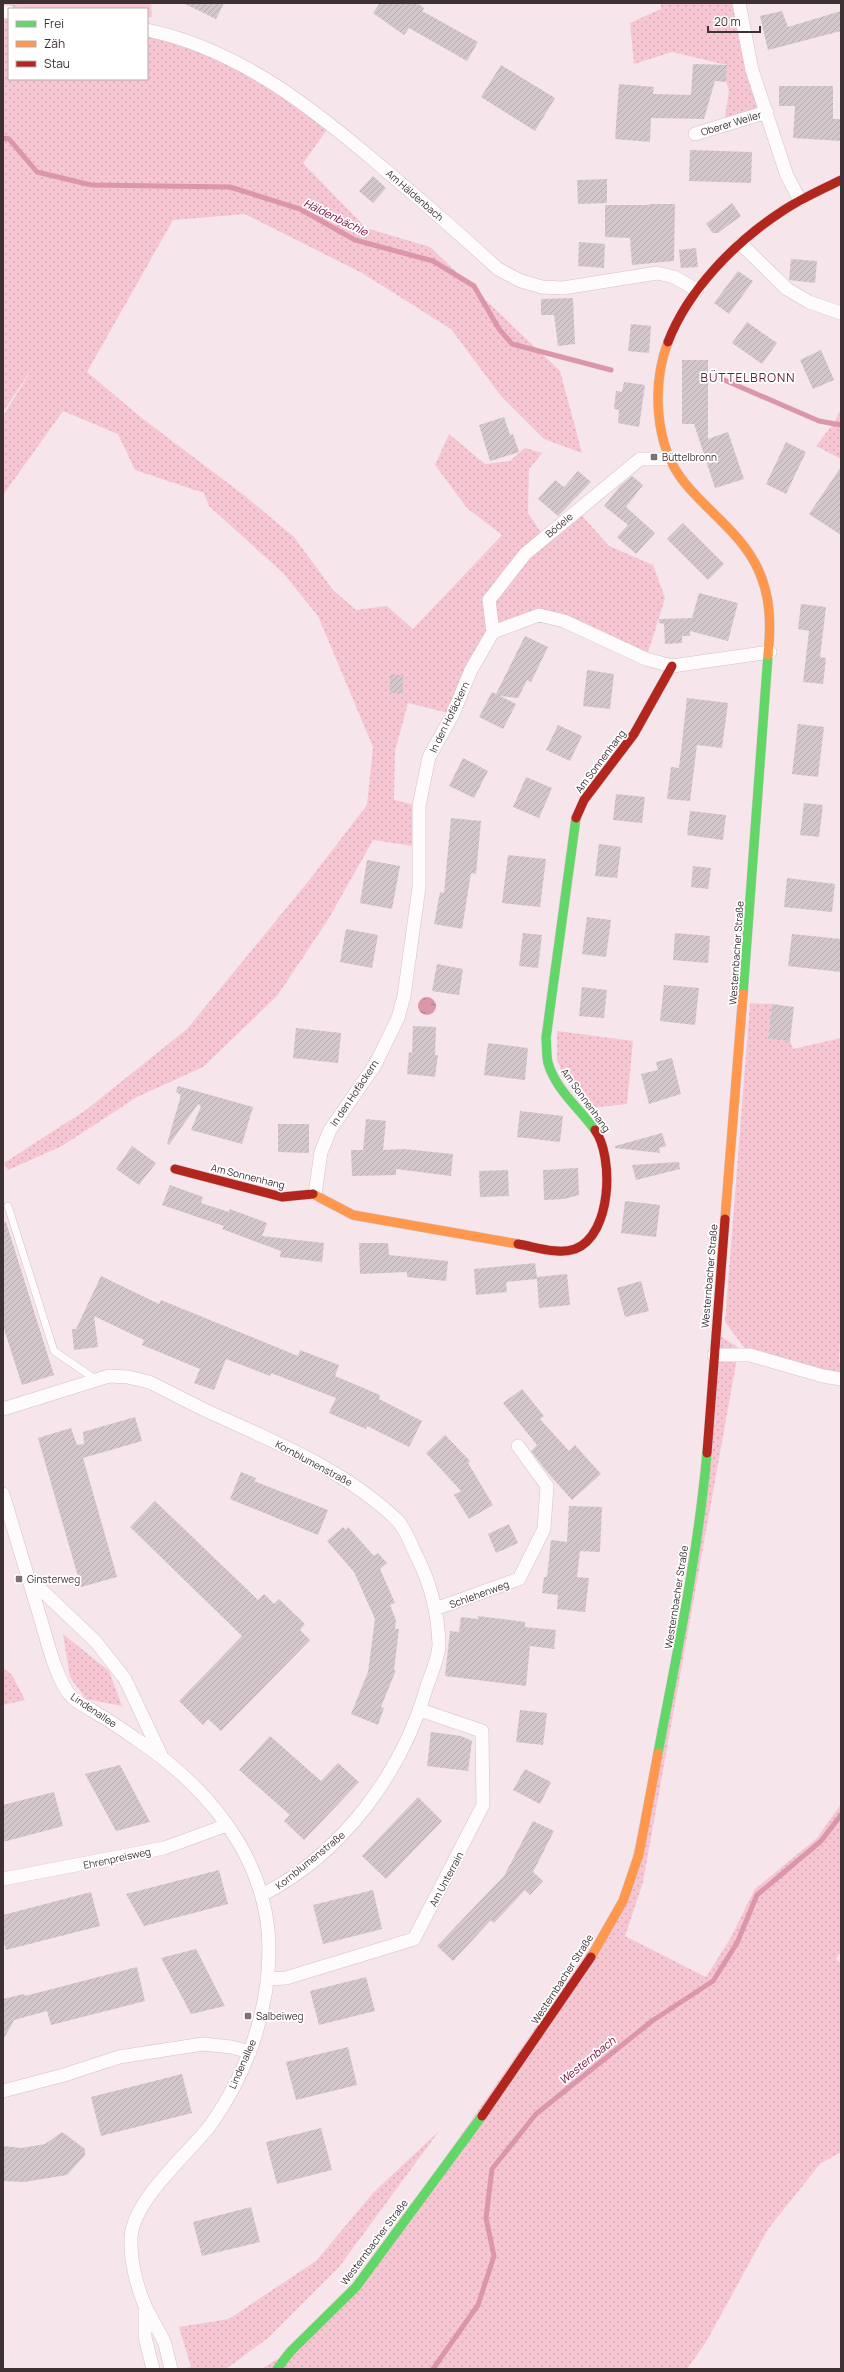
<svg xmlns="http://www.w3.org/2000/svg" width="844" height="2372" viewBox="0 0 844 2372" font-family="Manrope,sans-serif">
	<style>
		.grass { fill: url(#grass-dots) }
		.garden { fill: #f6c6d3 }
		.water { fill: url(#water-ripples) }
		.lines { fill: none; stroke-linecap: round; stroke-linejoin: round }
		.stream { stroke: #db96aa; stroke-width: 5 }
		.building { fill: url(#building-hatch) }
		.lane-casing { stroke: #d1c3c7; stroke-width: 8 }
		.street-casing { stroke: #d1c3c7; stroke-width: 14 }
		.fast-casing { stroke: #d1c3c7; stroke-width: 10 }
		.slow-casing { stroke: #d1c3c7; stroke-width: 10 }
		.jam-casing { stroke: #d1c3c7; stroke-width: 10 }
		.lane { stroke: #fefbfc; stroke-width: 7 }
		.street { stroke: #fefbfc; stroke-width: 13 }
		.fast { stroke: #63d668; stroke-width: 9 }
		.slow { stroke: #ff974d; stroke-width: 9 }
		.jam { stroke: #b3261e; stroke-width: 9 }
		.poi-dot { fill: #7e7074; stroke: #fff; stroke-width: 1.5 }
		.labels { text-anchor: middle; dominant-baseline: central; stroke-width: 3.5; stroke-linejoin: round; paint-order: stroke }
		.street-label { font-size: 10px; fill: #3d3134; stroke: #fff }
		.poi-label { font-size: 10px; fill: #3d3134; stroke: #fff; text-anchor: start }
		.water-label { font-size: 11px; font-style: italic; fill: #79053b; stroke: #fff }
		.quarter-label { font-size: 12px; letter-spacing: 1px; fill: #632038; stroke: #fff }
	</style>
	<defs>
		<pattern id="grass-dots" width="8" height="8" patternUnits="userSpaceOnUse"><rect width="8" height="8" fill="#f6c6d3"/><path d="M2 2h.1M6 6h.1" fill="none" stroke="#d4abb6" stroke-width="1.8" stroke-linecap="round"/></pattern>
		<pattern id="water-ripples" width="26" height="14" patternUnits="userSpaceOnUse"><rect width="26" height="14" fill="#db96aa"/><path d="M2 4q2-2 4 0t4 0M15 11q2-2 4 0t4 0" fill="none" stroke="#b37b8b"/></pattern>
		<pattern id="building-hatch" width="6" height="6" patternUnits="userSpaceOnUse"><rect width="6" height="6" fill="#d4c7cb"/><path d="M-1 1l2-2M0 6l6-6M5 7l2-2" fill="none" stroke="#b7abaf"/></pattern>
	</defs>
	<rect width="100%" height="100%" fill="#f6e5ea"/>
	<path class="grass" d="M3,3h13l1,6h-8v70h138v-49l65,20 119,74 -28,39 63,65 64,19 130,124 22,82 -38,-14 -43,-43 -50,-67 -89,-56 -117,-59 -72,6 -86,152 56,47 102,77 49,41 39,53 23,20 31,-4 26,23 89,-94 -35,-27 -32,-43 14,-31 36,30 25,-3 15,-13 17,5 -13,16 -1,44 16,24 33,-27 32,36 44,19 12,33 -19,61 -107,-44 -46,17 -40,82 -45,-11 -13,48 -1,49 25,6v41l-46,-7 -44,78 -52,78 -74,71 -66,30 -75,49 -54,24 -5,-9v-20l1,22 82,-53 101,-81 124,-151 56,-73 6,-58 -55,-131 -34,-42 -75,-68 -5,-13 -69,-23 -17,-36 -55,-23 -60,84v-79l34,-55 -34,51z
		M661,3h78l28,109 -43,12 5,-34 -3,-8 1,-17 -55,-13 -38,12 -4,-41 31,-14z
		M841,409v50l-25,-13 18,-23z
		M750,1003l22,1 -4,35 22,2 3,8 48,-11v276l-2,48 2,1v16l-104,-21 -94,524 -18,54 81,41 24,-38 25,-50 62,-51 24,-34v148l-5,7 5,4v189l-21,12 -52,65 -62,113 -19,27h-426l29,-17 66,-65 267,-386 62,-287 30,-281 34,21 -24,-32z
		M557,1031l76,10 -6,63 -37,4 -26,-30 -7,-19z
		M63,1634l46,37 13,35 -36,-7 -16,-22z
		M3,1668l9,7 13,25 -22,5z
		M439,2131l-100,136 -71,71 -42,31h-45l10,-2 -12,-40 50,-8 87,-58 58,-69z"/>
	<path class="garden" d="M16,3h135l1,14h-5v-8h-130z"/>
	<path class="water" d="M418 1006a9 9 0 1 1 18 0a9 9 0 1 1-18 0Z"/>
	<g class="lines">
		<path class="stream" d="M3,138l6,1 28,33 54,13 139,2 70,22 55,31 78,21 41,25 25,43 13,15 99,26
			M722,379l97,42 22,4
			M433,2369l45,-64 16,-49 -8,-38 6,-49 44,-55 116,-93 61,-40 24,-38 20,-48 64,-54 20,-26"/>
	</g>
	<path class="building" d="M183,3h41l-8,16z
		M380,3h37l7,5 -2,3 56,31 -11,19 -58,-33 -5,7 -31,-22z
		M782,11l6,16 53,-16v20l-73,19 -8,-34z
		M693,64l34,1 -1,17 -11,-1 -11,38 -53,-1 -1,24 -35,-3 4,-55 35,3 -1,7 38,1z
		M501,65l54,33 -20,33 -54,-34z
		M779,86h54v33h8v22l-48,-3 2,-32h-16z
		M690,150l62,2 -1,31 -62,-2z
		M373,176l13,12 -13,15 -14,-12z
		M607,179v24l-29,1 -1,-24z
		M732,203l9,13 -23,17h-5l-7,-9z
		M649,204h26l-1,57 -42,4 -2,-27 -25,-1v-32h44z
		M579,242l26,2 -1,24 -26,-2z
		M696,248l2,19 -17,1 -2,-18z
		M791,259l26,2 -2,22 -26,-3z
		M738,271l15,10 -24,33 -15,-11z
		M573,298l2,46 -17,2 -4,-31h-13v-16z
		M747,322l30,21 -15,21 -30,-21z
		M631,324l20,2 -2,27 -21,-2z
		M821,350l13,30 -21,9 -13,-29z
		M682,360h26v79l20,-7 16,47 -29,9 -21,-64h-12z
		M624,382l21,3 -6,42 -21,-4 1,-13 -5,-1 2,-18 6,1z
		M504,417l6,18 3,-1 6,18 -29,9 -11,-36z
		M786,442l20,10 -20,42 -20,-10z
		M841,467v68l-32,-21z
		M578,471l13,11 -33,34 -20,-17 17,-19 9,7z
		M632,476l11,9 -17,22 29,26 -19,21 -19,-17 11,-12 -24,-19 16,-20z
		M683,523l41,41 -16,16 -41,-41z
		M699,593l39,10 -10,38 -38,-10v5h-8v7l-17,1 -1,-20 -5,-1v-4l33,-1z
		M801,604l25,3 -6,50 6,1 -3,26 -20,-2 6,-51 -11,-2z
		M525,636l23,11 -17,35 -4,-2 -9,18 -18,-2 16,8 -13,25 -24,-12 13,-25 4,2z
		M587,670l27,4 -4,35 -27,-3z
		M390,675h13v18h-13z
		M687,698l41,5 -6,45 -25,-3 -7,56 -23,-2 4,-32 8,1z
		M798,724l26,3 -6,50 -26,-3z
		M558,725l24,11 -12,25 -24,-11z
		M463,758l25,13 -14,27 -25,-12z
		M526,777l26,11 -13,30 -26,-11z
		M616,794l29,3 -3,26 -29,-3z
		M804,803l19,2 -4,32 -19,-2z
		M690,811l36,4 -3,25 -36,-5z
		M451,818l30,3 -5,53 -5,-1 -9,56 -28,-5 6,-32 4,1z
		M599,844l22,3 -4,31 -22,-2z
		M508,855l38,4 -6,48 -38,-4z
		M367,860l33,6 -8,43 -32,-6z
		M693,866l18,2 -3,21 -17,-2z
		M787,878l48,6 -3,28 -48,-5z
		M587,917l24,3 -5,37 -24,-3z
		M346,929l32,6 -6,33 -32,-6z
		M523,933l19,2 -4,33 -19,-2z
		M675,933l35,3 -2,27 -35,-3z
		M792,934l49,5v33l-53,-6z
		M437,964l26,5 -4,26 -27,-4z
		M664,985l35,3 -4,37 -35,-4z
		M582,987l25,3 -3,28 -25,-2z
		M772,1004l22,3 -4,34 -22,-2z
		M413,1026l23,1 -1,28h3l-3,22 -28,-3 2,-22 3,1z
		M296,1028l45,5 -3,30 -45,-5z
		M488,1043l40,5 -3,32 -41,-5z
		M672,1058l9,36 -32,10 -8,-30 17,-4 -2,-8z
		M178,1086l75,21 -11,37 -51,-14 10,-24 -3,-2 -29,41 -2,-1 14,-49 -5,-3z
		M520,1111l43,5 -3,26 -43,-5z
		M366,1119l20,2 -3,29 21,-1 49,5 -2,22 -55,-7v6l-44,1 -1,-26h12z
		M278,1124h31v29l-31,-1z
		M662,1133l4,13 -7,2 1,5 -45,-5v-2z
		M132,1146l24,17 -17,22 -23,-16z
		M679,1162l1,7 -44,11 -4,-15z
		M578,1168l1,27 -15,4 -20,1 -1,-30z
		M508,1170l1,26 -29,1 -1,-26z
		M170,1185l33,12 -2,6 28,9 1,-3 37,14 -5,13 62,7 -2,19 -42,-5 1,-6 -59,-22 2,-3 -62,-21z
		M625,1201l35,4 -4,32 -35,-4z
		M3,1222h3l48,153 -32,10 -19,-59z
		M359,1243h29l1,12 59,6 -2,20 -39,-4v-5l-47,2z
		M535,1263l2,14 30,-3 3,31 -31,3 -2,-29 -31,3 1,10 -31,3 -2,-26z
		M101,1276l58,28 2,-4 137,56 2,-6 39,15 -4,11 45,19 -1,4 43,22 -13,26 -42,-21 -1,3 -37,-16 7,-15 -65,-25 -1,3 -44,-17 -12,31 -20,-7 6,-14 -58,-24 2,-5 -50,-24 4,31 -24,3 -2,-21h4z
		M641,1281l8,30 -24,6 -8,-29z
		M522,1389l22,27 -4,3 29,32 6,-6 26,29 -29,26 -24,-27 -17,-22 6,-6 -34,-42z
		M135,1417l7,24 -59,17 34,119 -36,10 -43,-149 33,-10 6,17 7,-1 -1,-12z
		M445,1435l25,26 -2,2 25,42 -24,14 -15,-24 7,-4 -35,-38z
		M241,1472l15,6 -2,3 74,29 -10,25 -88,-36z
		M155,1501l103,99 6,-6 10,10 5,-5 26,25 -5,6 10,10 -89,91 -13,-12 -5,6 -24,-24 63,-65 -112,-109z
		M569,1506l33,1 -2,45 -20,-1 -3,26 12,1 -4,34 -28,-3 1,-14 -16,-2 2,-16h3l4,-37 16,2z
		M509,1524l9,19 -22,10 -8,-19z
		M343,1527l3,3 2,-3 26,29 4,-3 9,10 -7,6 15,34 -5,2 6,15 -1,9h4l-5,41h2l-15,37 3,1 -6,17 -27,-11 17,-42 7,-53 -21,-47 -27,-31z
		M478,1616l47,6v5l31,3 -2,19 -24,-3 -4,40 -81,-10 5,-45 9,1 2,-15 17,2z
		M520,1710l27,3 -4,32 -27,-3z
		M431,1732l30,4 11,5 -4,30 -41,-5z
		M270,1736l51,45 17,-18 21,19 -55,58 -20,-19 6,-6 -51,-45z
		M120,1765l30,57 -34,9 -31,-57z
		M525,1769l26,13 -11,22 -27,-14z
		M54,1792l9,34 -60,16v-37z
		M418,1797l24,24 -56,58 -24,-23z
		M533,1821l21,10 -21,41 10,9 -13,14 -5,-5 -31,33 -3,-3 -38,41 -16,-15 67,-70z
		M219,1870l9,34 -84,22 -18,-32z
		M373,1890l9,39 -59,15 -10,-39z
		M91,1892l9,34 -94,24 -3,-11v-24z
		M196,1949l29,57 -34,8 -30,-56z
		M137,1967l8,34 -94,24 -4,-14 -33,9 -11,20v-41l21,-5 1,2z
		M366,1977l9,34 -56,14 -9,-34z
		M348,2047l9,38 -61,15 -10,-38z
		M182,2074l10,39 -91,23 -10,-39z
		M321,2128l11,42 -55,14 -11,-42z
		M62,2132l23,17v6l-18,20 -43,7 -21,-1v-35l19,2 23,-4z
		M251,2207l9,35 -58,14 -9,-34z"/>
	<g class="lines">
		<g class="lane-casing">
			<path id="lane" d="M8,1206l46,145 41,28"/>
		</g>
		<g class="street-casing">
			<path id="street" d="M739,3l13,67 35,106 13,24
				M3,12h6
				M147,30c92,19 167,79 237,139 39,33 77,66 114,100l23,12 21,6 21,1 94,-15 17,4 23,13
				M695,134l72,-22
				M741,244l46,45 22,13 32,11
				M493,632l-4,-32 36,-46 115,-95h30
				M315,1194l6,-42 9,-22 45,-65 23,-47 6,-22 15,-109v-81l10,-49 24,-43 18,-44 22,-38 46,-17 25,6 82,38 26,7 98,-14
				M714,1355h36l73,21 18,3
				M3,1409l106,-33 19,1 21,5c19,9 37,19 56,28 67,31 138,58 192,110 9,9 15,27 21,39 13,26 20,55 21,85 0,13 -8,30 -12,42 -25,87 -84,167 -165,209
				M3,1494c12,41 25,82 37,123 6,20 17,66 32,80 5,6 14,9 21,14 15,9 29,18 43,28 66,44 124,109 132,191 6,69 -19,142 -59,197 -23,29 -76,73 -78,111 -1,22 6,50 15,70 6,12 14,24 19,36 2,8 4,17 6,25
				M30,1579l66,63 29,37 36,76
				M435,1609l84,-30 25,-50 3,-43 -29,-40
				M3,1879l161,-31 63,-23
				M267,1979l19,-1 128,-39 69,-134 -1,-74 -62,-21
				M3,2091l61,-16 55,-18 84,-13 28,3 19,5
				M145,2309v28l8,32"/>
		</g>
		<g class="fast-casing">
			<path id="fast" d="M576,818l-30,220c1,8 0,17 2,25 8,27 31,45 47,67
				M743,994l25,-339
				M658,1753c19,-100 40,-199 49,-300
				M277,2369l13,-17 66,-65 126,-171"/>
		</g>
		<g class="slow-casing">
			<path id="slow" d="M668,342c-16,42 -14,103 16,140 24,30 57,51 74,87 13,28 13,56 10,86
				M313,1194l40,21 165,29
				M725,1219l18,-225
				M591,1957l32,-56 16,-47 19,-101"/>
		</g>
		<g class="jam-casing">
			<path id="jam" d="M668,342c20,-52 67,-100 113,-130 19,-13 40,-22 60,-32
				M576,818l8,-18 50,-66 38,-68
				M175,1169l107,28 31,-3
				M518,1244c18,3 40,11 57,5 37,-14 39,-92 20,-119
				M707,1453l18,-234
				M482,2116l109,-159"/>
		</g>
		<use href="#lane" class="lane"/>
		<use href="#street" class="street"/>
		<use href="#fast" class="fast"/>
		<use href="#slow" class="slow"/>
		<use href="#jam" class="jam"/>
	</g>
	<g class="poi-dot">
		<rect x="650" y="453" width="8" height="8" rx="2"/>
		<rect x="15" y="1575" width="8" height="8" rx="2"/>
		<rect x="244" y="2012" width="8" height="8" rx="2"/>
	</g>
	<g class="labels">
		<g class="street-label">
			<text transform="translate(731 123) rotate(-17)">Oberer Weiler</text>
			<text transform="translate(415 195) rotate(41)">Am Häldenbach</text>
			<text transform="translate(559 525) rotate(-40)">Bödele</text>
			<text transform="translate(449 717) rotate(-64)">In den Hofäckern</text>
			<text transform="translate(600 761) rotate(-53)">Am Sonnenhang</text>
			<text transform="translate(736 953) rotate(-86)">Westernbacher Straße</text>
			<text transform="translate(354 1093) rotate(-56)">In den Hofäckern</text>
			<text transform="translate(586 1100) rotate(54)">Am Sonnenhang</text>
			<text transform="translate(248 1176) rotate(14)">Am Sonnenhang</text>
			<text transform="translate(709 1276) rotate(-85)">Westernbacher Straße</text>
			<text transform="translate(314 1463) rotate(28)">Kornblumenstraße</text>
			<text transform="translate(479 1594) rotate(-20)">Schlehenweg</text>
			<text transform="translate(676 1597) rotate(-81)">Westernbacher Straße</text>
			<text transform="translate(94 1710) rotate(34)">Lindenallee</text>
			<text transform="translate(117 1858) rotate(-12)">Ehrenpreisweg</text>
			<text transform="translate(310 1860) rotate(-39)">Kornblumenstraße</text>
			<text transform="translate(446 1879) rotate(-62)">Am Unterrain</text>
			<text transform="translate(562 1979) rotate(-57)">Westernbacher Straße</text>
			<text transform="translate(242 2064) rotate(-66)">Lindenallee</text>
			<text transform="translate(374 2242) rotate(-53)">Westernbacher Straße</text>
		</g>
		<g class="poi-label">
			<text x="662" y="457">Büttelbronn</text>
			<text x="27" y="1579">Ginsterweg</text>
			<text x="256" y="2016">Salbeiweg</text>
		</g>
		<g class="water-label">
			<text transform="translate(336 217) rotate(26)">Häldenbächle</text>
			<text transform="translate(587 2060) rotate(-39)">Westernbach</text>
		</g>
		<g class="quarter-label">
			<text x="748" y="377">BÜTTELBRONN</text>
		</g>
	</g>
	<rect width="844" height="2372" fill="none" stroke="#3d3134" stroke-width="8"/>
	<rect x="8" y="8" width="140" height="72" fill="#ffffff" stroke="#b1adae"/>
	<rect x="16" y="21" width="20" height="6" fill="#63d668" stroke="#b1adae"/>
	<text x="44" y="28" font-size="12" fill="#3d3134">Frei</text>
	<rect x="16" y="41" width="20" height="6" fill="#ff974d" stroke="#b1adae"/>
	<text x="44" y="48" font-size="12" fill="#3d3134">Zäh</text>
	<rect x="16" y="61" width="20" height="6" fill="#b3261e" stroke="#b1adae"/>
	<text x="44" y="68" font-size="12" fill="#3d3134">Stau</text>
	<path d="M708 26v6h52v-6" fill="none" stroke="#3d3134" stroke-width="2"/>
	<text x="714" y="26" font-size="12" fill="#3d3134" stroke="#ffffff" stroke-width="3" paint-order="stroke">20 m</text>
</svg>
